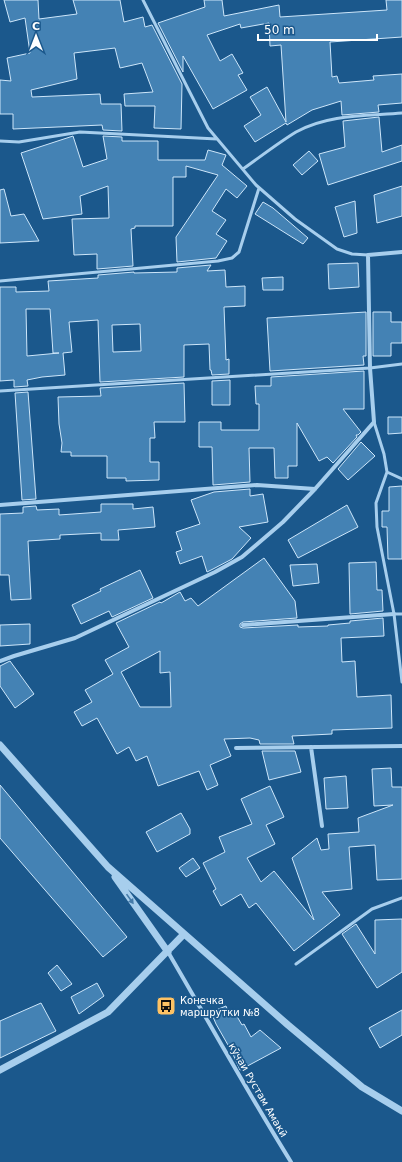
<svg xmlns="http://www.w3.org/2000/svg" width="402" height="1162" viewBox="0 0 402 1162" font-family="'DejaVu Sans',sans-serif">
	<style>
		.building { fill: #4482b4; stroke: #cde6fa; fill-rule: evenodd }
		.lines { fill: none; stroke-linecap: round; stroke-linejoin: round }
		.service { stroke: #a7ceed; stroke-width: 3 }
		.minor { stroke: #a7ceed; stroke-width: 4 }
		.tertiary { stroke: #a7ceed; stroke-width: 7 }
		.oneway { fill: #457ba9 }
		.labels { text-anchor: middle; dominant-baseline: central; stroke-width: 3.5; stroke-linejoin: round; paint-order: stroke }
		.poi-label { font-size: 10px; fill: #fff; stroke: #1b588c; text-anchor: start }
		.street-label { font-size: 10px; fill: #fff; stroke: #1b588c }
	</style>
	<rect width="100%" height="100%" fill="#1b588c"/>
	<path class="building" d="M4,0h34l1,19 38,-5 -4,-14h47l4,22 19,-5 2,10 7,-2 30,59 -1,45 -27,-1 1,-22h-30l-1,-12 29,-2 -11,-29 -22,5 -5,-20 -41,5 3,26 -46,11 1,7 68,-3 1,10h20l1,27 -19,-1 -1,-5 -89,4v-15h-13v-34l11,1 -4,-23 23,-5 -5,-35 -15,4z
		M204,0h18l2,16 55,-11 1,12 107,-7 -1,-10h16v37l-72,5 2,35 5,-1 2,7 35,-3 -1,-4 29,-2v29l-24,2 1,7 -37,3 -1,-14 -29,9 -25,15 -1,-2 -31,19 -11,-16 17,-11 -11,-18 17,-10 19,35 -5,-77 -11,1 -1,-23 -28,5 -1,-4 -33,11 13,26 12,-7 11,19 -5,2 9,15 -34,19 -30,-53v16l-25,-49 47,-16z
		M379,117l3,35 20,-7v16l-74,24 -9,-31 26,-7 -2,-26z
		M73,136l10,31 24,-8 -4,-23 19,1v4h36v19h47l3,-10 18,5 -4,10 25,21 -10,12 -11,-9 -14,22 14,9 -10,14 11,7 -11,17 -39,4 -1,-25 42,-62 -32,-9v11h-13v49h-38v2l-4,1 2,37 -36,3v-15l-23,1 -2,-36 37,-1 -1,-32 -28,10 2,18 -39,5 -22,-66z
		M309,151l9,10 -16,14 -9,-10z
		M402,186v30l-25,7 -3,-28z
		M4,189l7,27 13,-2 15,27 -39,2v-53z
		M355,201l2,32 -13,4 -9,-30z
		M263,202l10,6 35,30 -5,6 -48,-30z
		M358,263l1,24 -30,2 -1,-25z
		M211,265l-4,6 18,-1 1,17 19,-1v20l-21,1 2,53 3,-1v15l-17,1 -1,-5h-1l-1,-26 -25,1v32l-84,5 -2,-62 -29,2 3,30 -9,1 2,22 -23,2 -15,3 1,6 -14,1v-7l-14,1v-94h16v5l33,-1 -1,-10 50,-3v-3l36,-3v1l43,-1v-4zM26,309h24l3,44h6l-32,3zM140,324l1,27 -28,1 -1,-27z
		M283,277v13h-20l-1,-12z
		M366,312v44h-3l1,9 -94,6 -3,-53z
		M373,312h18v10h11v21h-11v13h-18z
		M364,371v38h-21l18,23 -3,3h-2l1,2 -24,26 -6,-6 -8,4 -22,-38v43h-9v12h-13l-1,-30h-25l1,34 -37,3 -1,-38h-13v-25h22v8h38v-26h-3l-1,-18h16v-9z
		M230,380v25h-18v-24z
		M184,383l1,39h-31l1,16h-5v24h9v18l-33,1v-3h-19v-22h-36v-4h-10l1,-9 -3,-19 -1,-27 43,-1 -1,-8z
		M28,392l8,107 -14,1 -7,-107z
		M388,417h14v16l-14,1z
		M361,442l14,14 -27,24 -10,-11z
		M402,486v73h-14l-1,-32h-5v-16h7v-24z
		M250,489v7l13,-2 5,28 -29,5 12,11 -19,21 -19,10 -6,3 -5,-16 -22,8 -4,-12 6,-2 -6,-18 24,-8 -9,-24 23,-8z
		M101,504h32v5l20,-2 2,20 -37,3 1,10h-18v-7l-41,2v4l-32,2 3,58 -20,1 -2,-25h-9v-61l23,-1v-6l13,-1 1,4 22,-1v6l42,-3z
		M347,505l11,22 -60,31 -10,-18z
		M264,558l31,43 2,17 -54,4 -3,2v3l3,1 55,-3v2l30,-1v-1l22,-2v-2l33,-3 1,18 -43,2 1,24 13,-1 2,36 34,-2 1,33 -60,2v4l-40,2 2,8h-34l-1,-4 -9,-2 -26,1 7,17 -21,9 8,20 -11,5 -8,-19 -41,15 -11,-30 -11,5 -7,-14 -12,7 -20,-36 -15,8 -8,-14 18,-10 -7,-12 28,-16 -8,-14 24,-13 -13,-24 44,-21 1,1 19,-11 5,9 6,-3 7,8zM160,651v22l10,-1 1,35h-31l-19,-35z
		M376,562l1,28h5l1,21 -33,3 -1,-51z
		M317,564l2,19 -26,3 -3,-21z
		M140,570l13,28 -41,19 -3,-6 -28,13 -9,-19 29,-14 -1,-2z
		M30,624v20l-30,2v-21z
		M10,661l24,33 -19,14 -15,-22v-20z
		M262,751h33l6,21 -32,8z
		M391,768l1,19h10v92l-25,1 -2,-35 -26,2 3,42 -30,3 18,23 -46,36 -38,-48 -7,5 -8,-14 -20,12 -8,-15 3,-2 -13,-26 22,-11 -6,-15 33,-13 -11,-25 29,-13 14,31 -18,8 9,19 -28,14 14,24 13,-11 40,49 -22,-62 25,-20 4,12 8,-1 -1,-15 31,-2 -1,-14 35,-13 -19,1 -2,-37z
		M346,776l2,32 -22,1 -2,-31z
		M0,785l127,152 -24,20 -103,-119z
		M181,813l9,16v5l-33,18 -11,-20z
		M193,858l7,10 -14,9 -7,-9z
		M402,919v53l-25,16 -35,-54 14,-10 19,30v-34z
		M57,965l15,19 -11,7 -13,-18z
		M97,983l7,13 -25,18 -8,-17z
		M41,1003l15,28 -56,27v-37z
		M226,1006l4,10 5,-3 7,12 2,-1 7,13 9,-7 21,18 -41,22 -8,-18 -16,-28 -5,-12z
		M402,1010v25l-22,13 -11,-20z"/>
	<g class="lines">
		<path class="service" d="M143,0l65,128 48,57 39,34 42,30 15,5 16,1
			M0,141l19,1 61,-10 137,7
			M243,169c17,-12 35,-26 53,-37 32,-18 71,-16 106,-19
			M0,281l218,-20 14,-3 7,-6 20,-64
			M0,391l370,-23 32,-4
			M374,422l10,32 3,18 -11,31 1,24 17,87 8,68
			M387,472l15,7
			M394,614h8
			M296,964l76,-55 30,-11"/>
		<path class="minor" d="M0,505l257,-20 58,4
			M243,625l151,-11
			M0,661l14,-5 61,-18 140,-66 27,-15 41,-35 32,-33 59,-67 -4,-54 -2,-113 34,-3
			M311,747l11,79
			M236,748l166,-2
			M168,952c41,70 80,141 123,210"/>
		<path class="tertiary" d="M0,745l108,122 180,158 74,62 40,24
			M115,877l53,75
			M0,1070l108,-58 76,-78"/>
	</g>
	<defs><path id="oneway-solid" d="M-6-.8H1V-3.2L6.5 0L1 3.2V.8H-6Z"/></defs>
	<use class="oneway" href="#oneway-solid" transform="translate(130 899) rotate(55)"/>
	<defs>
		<g id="bus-square" transform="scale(1)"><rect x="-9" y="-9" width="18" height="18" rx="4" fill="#fec264" stroke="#1b588c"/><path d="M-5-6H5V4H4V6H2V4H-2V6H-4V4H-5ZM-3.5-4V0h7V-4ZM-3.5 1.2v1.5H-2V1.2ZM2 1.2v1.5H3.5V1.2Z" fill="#111"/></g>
	</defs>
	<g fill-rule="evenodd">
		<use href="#bus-square" x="166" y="1006"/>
	</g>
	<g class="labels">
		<g class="poi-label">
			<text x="180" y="1000">Конечка<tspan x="180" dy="12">маршрутки №8</tspan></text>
		</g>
		<g class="street-label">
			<text transform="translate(258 1090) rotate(60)">кӯчаи Рустам Амакӣ</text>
		</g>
	</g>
	<g transform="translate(36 36)" stroke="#1b588c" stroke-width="3" paint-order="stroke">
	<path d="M0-3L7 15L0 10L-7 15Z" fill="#ffffff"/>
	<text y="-6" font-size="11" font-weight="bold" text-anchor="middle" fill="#ffffff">С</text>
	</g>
	<path d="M258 34v6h119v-6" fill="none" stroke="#ffffff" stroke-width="2"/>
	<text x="264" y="34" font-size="12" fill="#ffffff" stroke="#1b588c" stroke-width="3" paint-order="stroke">50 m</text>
</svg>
